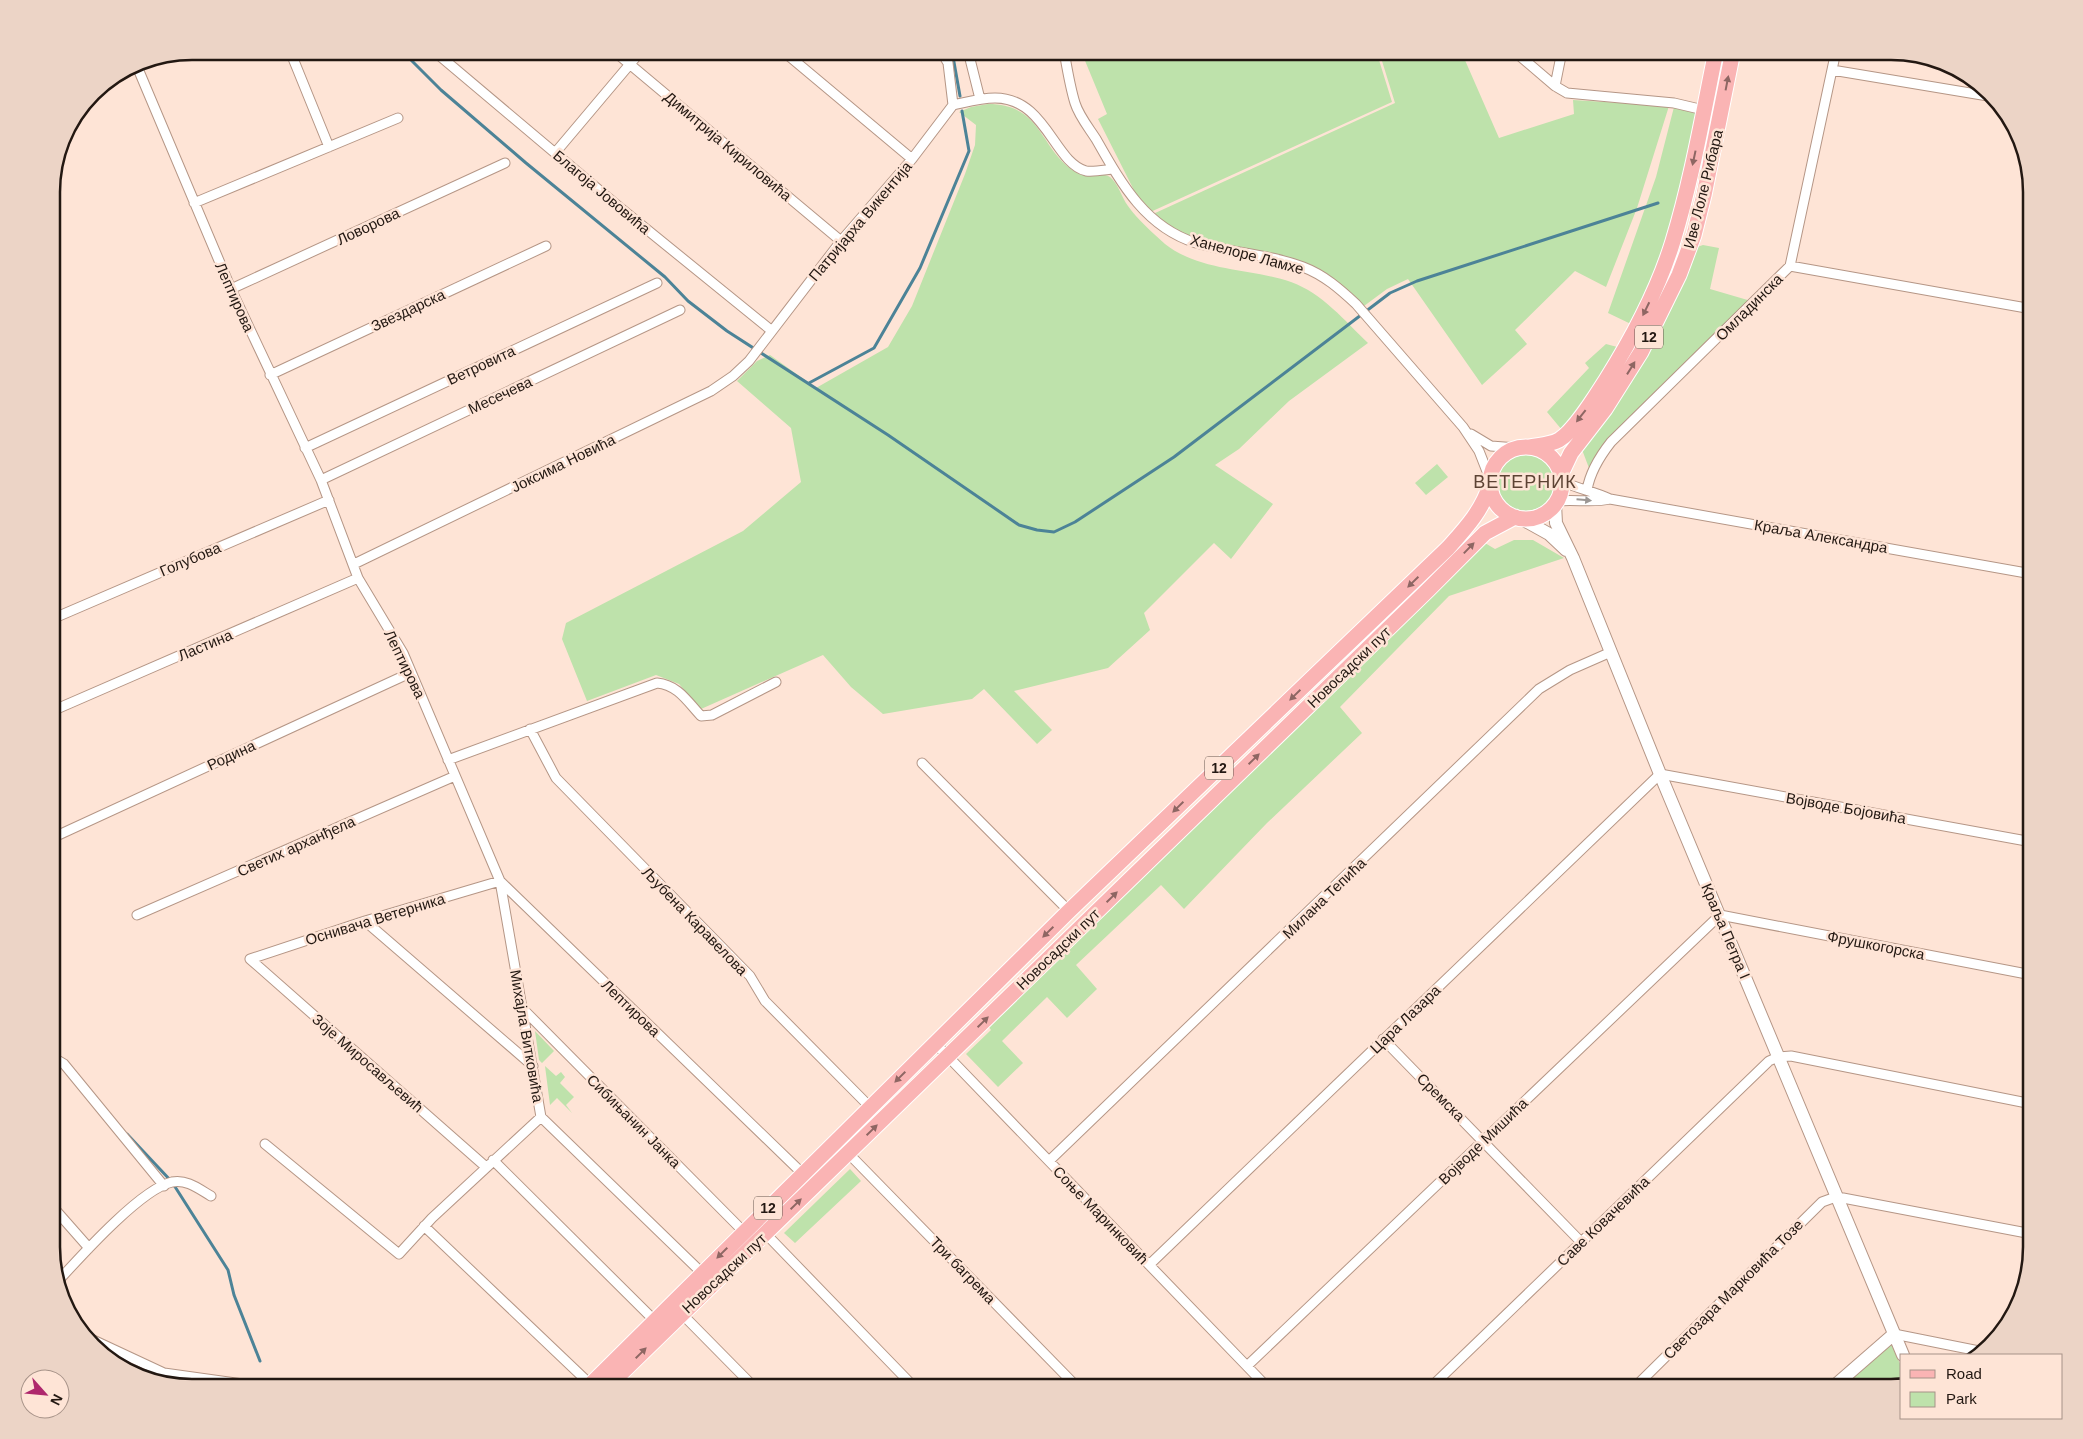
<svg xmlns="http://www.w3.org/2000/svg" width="2083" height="1439" viewBox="0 0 2083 1439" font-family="Arial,sans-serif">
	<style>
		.green { fill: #bee2ab }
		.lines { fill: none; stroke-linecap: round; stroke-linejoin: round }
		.stream { stroke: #4c8397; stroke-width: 3 }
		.street-casing { stroke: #b59686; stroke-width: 11 }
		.secondary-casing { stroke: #b59686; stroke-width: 14 }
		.primary-casing { stroke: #fff; stroke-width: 17 }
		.street { stroke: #fff; stroke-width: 9 }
		.secondary { stroke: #fff; stroke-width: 12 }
		.primary { stroke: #fab4b4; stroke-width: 15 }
		.oneway { fill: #8e6663 }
		.oneway2 { fill: #9c9794 }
		.labels { text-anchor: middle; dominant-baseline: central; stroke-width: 5; stroke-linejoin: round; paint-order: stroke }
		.shield { fill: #fee4d6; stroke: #65554d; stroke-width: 1 }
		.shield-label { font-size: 14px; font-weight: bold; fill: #231812 }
		.street-label { font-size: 15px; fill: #231812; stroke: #fee4d6 }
		.quarter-label { font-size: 18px; letter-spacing: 1px; fill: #5d4334; stroke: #fee4d6 }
		.rim { fill: none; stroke: #231812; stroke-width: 2.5 }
	</style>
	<rect width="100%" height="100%" fill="#fee4d6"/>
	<path class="green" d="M1081,51h313l2,3 -17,6 13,42 -246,112 -48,-95 9,-5z
		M1397,51h64l38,87 75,-24 -1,-14 96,6 -32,102 -31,79 -31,-16 -60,59 12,14 -45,41 -74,-106 -21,10 -23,17c-19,-17 -38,-35 -63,-44 -39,-13 -81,-15 -119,-29 -11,-4 -20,-13 -29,-19l242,-111 -13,-42 16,-6z
		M988,104c56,0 51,47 89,69 10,5 24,-2 33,4 8,6 12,21 18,29 10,14 24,26 37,38 36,28 85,24 126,38 31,11 54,39 77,61l-79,58 -50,48 -24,16 58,39 -42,55 -17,-16 -70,70 6,17 -42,38 -94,23 38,39 -15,14 -53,-55 -12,10 -89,15 -32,-27 -28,-32 -122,54 -22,-25 -23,-9 -69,26 -25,-62 4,-16 177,-92 58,-49 -10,-54 -54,-47 20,-20 13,-6 46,33 72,-41 24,-41 53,-132 10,-29 1,-20 -17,-13 12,-5z
		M1674,107l25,6 -27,117 -39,95 -25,-12 48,-136z
		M1703,245l16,3 -9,41 41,12 -143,137 -19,30 -8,-21 116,-200z
		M1606,344l15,4 -24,37 -35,45 -15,-18 42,-44 -4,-5z
		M1498 483a28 28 0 1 1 56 0a28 28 0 1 1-56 0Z
		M1437,464l11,13 -22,18 -11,-12z
		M1514,540h19l31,18 -115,38 -109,111 22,26 -95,90 -83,86 -23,-24 -85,80 21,24 -30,29 -20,-21 -45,44 21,22 -25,24 -32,-33 25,-24 -3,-4 497,-483 10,6z
		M535,1031l19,20 -12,12 -3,-3z
		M545,1066l11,10 5,-4 4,5 -5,6 14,14 -8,8 6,8 -15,-15 -7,7z
		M850,1169l11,12 -66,62 -11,-10z
		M1891,1344l11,24v17l-11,3h-29l-4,-5 -4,5h-15z"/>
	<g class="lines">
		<path class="stream" d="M402,51l39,39 85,73 139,114 23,24 39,30 161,104 131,90 18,5 17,2 21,-10 99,-65 216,-164 27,-12 241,-78
			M952,51l8,45
			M809,383l65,-35 46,-80 49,-117 -7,-40
			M52,1045l8,13
			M127,1134l45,48 56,88 6,25 26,66"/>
		<g class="street-casing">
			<path id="street" d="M290,51l39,96
				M434,51l184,155 154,125
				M614,51l227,190
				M783,51l129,108
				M941,51l7,12 5,42
				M968,51l12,48
				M1064,51c3,17 6,36 11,52 4,13 14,25 21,36 25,44 49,88 100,104 36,10 73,11 107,24 21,8 37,22 53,37l107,123 16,24 11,28
				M1514,51l41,35
				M1562,51l-7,35 12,7 107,10 34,8
				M136,64l95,225 90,191 37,98 45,75 97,228 303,293
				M1832,70l156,26
				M555,153l86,-102
				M194,203l204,-85
				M1790,266l242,43
				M231,289l274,-126
				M270,375l276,-129
				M1471,434l20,12 26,2
				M305,448l352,-165
				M321,480l359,-170
				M1562,481c15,8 32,10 48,18l422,75
				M1587,490c3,-18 13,-34 24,-48l179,-176 46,-215
				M1557,501c18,-2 36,2 53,-2
				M354,564l357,-173 22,-15 16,-15 92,-120 71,-82 41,-54c14,-3 28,-7 42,-7 51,0 59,65 91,73 8,1 18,-1 27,-2
				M52,619l277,-119
				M52,711l306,-133
				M530,729l26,49 194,198 15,25 105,106
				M448,760l209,-77c21,2 30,18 44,33l11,-1 64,-33
				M922,763l147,148
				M52,838l358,-165
				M137,915l318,-139
				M365,921l168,145
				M250,959l115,-38 135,-40 41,236 161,156
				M250,959l236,208
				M524,1010l220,222
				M1383,1039l198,203
				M935,1043l333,345
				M52,1057l12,7 100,122
				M265,1144l134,110 33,-36 109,-101
				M848,1153l230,235
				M493,1160l161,160
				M1049,1161l490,-472 31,-19 41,-18
				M52,1206l37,42
				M424,1226l166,158
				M766,1234l149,154
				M1149,1265l511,-491 372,68
				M59,1280c22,-24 82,-91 113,-98 15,-3 27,7 39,14
				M681,1313l74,75
				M1894,1334l85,17
				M89,1338l75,35 108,15
				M1247,1366l473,-451 312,60
				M1430,1388l339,-327 9,-4 13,-1 241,48
				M1634,1388l188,-186 11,-4h10l189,36"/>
		</g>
		<g class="secondary-casing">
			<path id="secondary" d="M1555,504l1,19 17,35 87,216 243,581
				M1522,519l27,15 17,16
				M1832,1388l62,-54"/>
		</g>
		<g class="primary-casing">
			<path id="primary" d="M1490 483a36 36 0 1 1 72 0a36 36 0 1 1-72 0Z
				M1529,447c10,-2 21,-2 30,-7 16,-10 36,-43 47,-60 27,-43 52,-90 67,-139 19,-62 30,-127 43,-190
				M1561,474l10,-21 34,-44 36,-57 38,-77 15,-40 10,-40 29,-144
				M587,1388l482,-477 379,-363c17,-19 34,-37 42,-63
				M606,1388l822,-798 57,-57 30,-16"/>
		</g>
		<use href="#street" class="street"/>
		<use href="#secondary" class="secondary"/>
		<use href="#primary" class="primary"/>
	</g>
	<defs><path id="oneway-solid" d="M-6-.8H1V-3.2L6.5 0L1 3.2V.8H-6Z" transform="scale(1.25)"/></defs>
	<g class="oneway">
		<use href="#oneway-solid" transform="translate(1727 83) rotate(-79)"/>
		<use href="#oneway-solid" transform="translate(1694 158) rotate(102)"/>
		<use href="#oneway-solid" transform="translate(1646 309) rotate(116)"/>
		<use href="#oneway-solid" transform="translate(1631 368) rotate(-58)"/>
		<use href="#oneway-solid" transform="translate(1581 416) rotate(128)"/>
		<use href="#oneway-solid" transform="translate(1469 548) rotate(-46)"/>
		<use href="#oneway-solid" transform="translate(1413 582) rotate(136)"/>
		<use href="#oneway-solid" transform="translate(1295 695) rotate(136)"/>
		<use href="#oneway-solid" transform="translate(1254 759) rotate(-44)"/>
		<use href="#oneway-solid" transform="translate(1178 807) rotate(136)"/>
		<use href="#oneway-solid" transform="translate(1112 897) rotate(-44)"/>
		<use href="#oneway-solid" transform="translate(1048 932) rotate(136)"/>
		<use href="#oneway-solid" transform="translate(983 1022) rotate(-44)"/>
		<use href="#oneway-solid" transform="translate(900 1077) rotate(135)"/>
		<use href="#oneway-solid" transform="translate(872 1130) rotate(-44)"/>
		<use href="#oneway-solid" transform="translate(796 1204) rotate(-44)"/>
		<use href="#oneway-solid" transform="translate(722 1253) rotate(135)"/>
		<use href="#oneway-solid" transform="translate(641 1353) rotate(-45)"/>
	</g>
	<use class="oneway2" href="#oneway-solid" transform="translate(1584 500) rotate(5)"/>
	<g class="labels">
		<g class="shield">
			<rect x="1635" y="325.5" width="28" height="23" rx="4"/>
			<rect x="1205" y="756.5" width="28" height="23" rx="4"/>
			<rect x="754" y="1196.5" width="28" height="23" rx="4"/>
		</g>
		<g class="shield-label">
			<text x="1649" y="337">12</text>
			<text x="1219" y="768">12</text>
			<text x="768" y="1208">12</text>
		</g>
		<g class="street-label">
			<text transform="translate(728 146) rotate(40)">Димитрија Кириловића</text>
			<text transform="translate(1703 189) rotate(-76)">Иве Лоле Рибара</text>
			<text transform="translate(602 192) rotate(40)">Благоја Јововића</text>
			<text transform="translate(860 221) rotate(-50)">Патријарха Викентија</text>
			<text transform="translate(368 226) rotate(-25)">Ловорова</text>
			<text transform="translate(1247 254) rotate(15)">Ханелоре Ламхе</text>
			<text transform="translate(235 297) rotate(66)">Лептирова</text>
			<text transform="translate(1749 307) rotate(-45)">Омладинска</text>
			<text transform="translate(408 310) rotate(-25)">Звездарска</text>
			<text transform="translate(481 365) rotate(-25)">Ветровита</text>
			<text transform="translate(500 395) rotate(-25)">Месечева</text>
			<text transform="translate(563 463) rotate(-26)">Јоксима Новића</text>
			<text transform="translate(1821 536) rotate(10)">Краља Александра</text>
			<text transform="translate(190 559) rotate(-23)">Голубова</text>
			<text transform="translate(205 645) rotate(-23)">Ластина</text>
			<text transform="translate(405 664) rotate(64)">Лептирова</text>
			<text transform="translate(1349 667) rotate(-44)">Новосадски пут</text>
			<text transform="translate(231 755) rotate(-25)">Родина</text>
			<text transform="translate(1846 808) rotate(10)">Војводе Бојовића</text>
			<text transform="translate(296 846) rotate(-24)">Светих арханђела</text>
			<text transform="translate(1324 898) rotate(-44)">Милана Тепића</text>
			<text transform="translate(375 919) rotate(-17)">Оснивача Ветерника</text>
			<text transform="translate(695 921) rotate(46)">Љубена Каравелова</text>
			<text transform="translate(1726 931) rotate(67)">Краља Петра I</text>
			<text transform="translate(1876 945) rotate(11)">Фрушкогорска</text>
			<text transform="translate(1058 949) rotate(-44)">Новосадски пут</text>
			<text transform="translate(631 1008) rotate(44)">Лептирова</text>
			<text transform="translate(1405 1019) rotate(-44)">Цара Лазара</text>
			<text transform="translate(527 1036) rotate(80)">Михајла Витковића</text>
			<text transform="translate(368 1063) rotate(41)">Зоје Миросављевић</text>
			<text transform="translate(1441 1097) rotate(45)">Сремска</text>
			<text transform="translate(634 1121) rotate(45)">Сибињанин Јанка</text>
			<text transform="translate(1483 1141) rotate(-44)">Војводе Мишића</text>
			<text transform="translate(1101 1215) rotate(46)">Соње Маринковић</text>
			<text transform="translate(1603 1221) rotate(-44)">Саве Ковачевића</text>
			<text transform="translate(963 1270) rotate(46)">Три багрема</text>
			<text transform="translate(724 1273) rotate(-43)">Новосадски пут</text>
			<text transform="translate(1733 1289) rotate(-45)">Светозара Марковића Тозе</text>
		</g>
		<g class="quarter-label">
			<text x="1525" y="482">ВЕТЕРНИК</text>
		</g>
	</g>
	<path d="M0 0H2083V1439H0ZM192 60H1891A132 132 0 0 1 2023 192V1247A132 132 0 0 1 1891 1379H192A132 132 0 0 1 60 1247V192A132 132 0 0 1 192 60Z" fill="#ecd4c6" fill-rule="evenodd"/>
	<path class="rim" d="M192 60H1891A132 132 0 0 1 2023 192V1247A132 132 0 0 1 1891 1379H192A132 132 0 0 1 60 1247V192A132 132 0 0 1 192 60Z"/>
	<rect x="1900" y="1354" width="162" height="65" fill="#fee4d6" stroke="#a69288"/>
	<rect x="1910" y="1370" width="25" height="8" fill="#fab4b4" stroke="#a69288"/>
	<text x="1946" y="1379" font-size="15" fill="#231812">Road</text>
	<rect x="1910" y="1392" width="25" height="15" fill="#bee2ab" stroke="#a69288"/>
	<text x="1946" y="1404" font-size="15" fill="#231812">Park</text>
	<g transform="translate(45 1394) rotate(117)"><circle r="24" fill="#fee4d6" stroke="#a69288"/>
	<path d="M0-4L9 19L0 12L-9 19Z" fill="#ae276c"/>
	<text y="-8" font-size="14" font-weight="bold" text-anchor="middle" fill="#231812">N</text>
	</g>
</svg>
